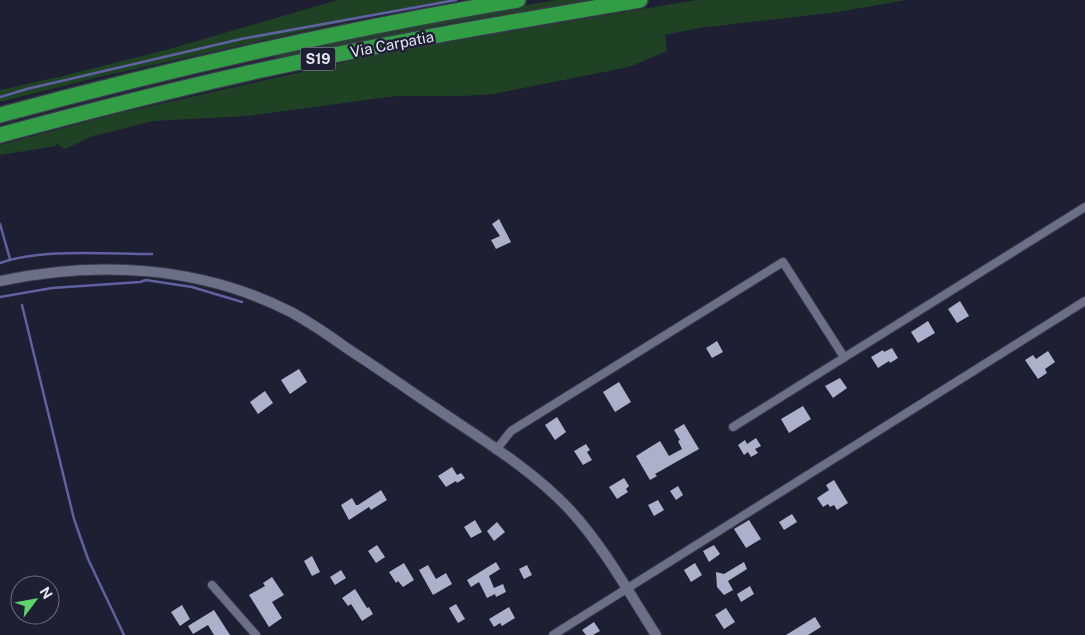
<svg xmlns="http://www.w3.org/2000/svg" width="1085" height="635" viewBox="0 0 1085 635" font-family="'Public Sans',sans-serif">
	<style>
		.green { fill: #204224 }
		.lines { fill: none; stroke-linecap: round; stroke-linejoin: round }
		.stream { stroke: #6061a0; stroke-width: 2.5 }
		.building { fill: #adb0ca }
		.minor-casing { stroke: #38394a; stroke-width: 10 }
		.tertiary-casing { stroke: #38394a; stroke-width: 12 }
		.motorway-casing { stroke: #38394a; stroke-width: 18 }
		.minor { stroke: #6d6f87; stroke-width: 8 }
		.tertiary { stroke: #6d6f87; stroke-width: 10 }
		.motorway { stroke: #319e45; stroke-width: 15 }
		.labels { text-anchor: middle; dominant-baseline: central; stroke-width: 5; stroke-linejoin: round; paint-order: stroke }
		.shield { fill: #1e1f33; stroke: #a9aaba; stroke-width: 1 }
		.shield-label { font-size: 14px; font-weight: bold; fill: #e4e6f4 }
		.street-label { font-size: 15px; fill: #e4e6f4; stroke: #1e1f33 }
	</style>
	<rect width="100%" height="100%" fill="#1e1f33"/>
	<path class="green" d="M338,0h119l-45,7 -313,70 -99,25v-12l63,-14 103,-26z
		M556,0h32l-152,26 -160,34v-6l156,-32z
		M696,0h210l-68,12 -139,16 -34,7 2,16 -38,16 -136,27 -29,2h-68l-149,20 -94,5 -63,16 -25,12 -9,-6v3l-56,9v-10l116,-31 273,-62z"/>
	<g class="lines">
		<path class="stream" d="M0,97l27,-8 214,-50 215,-39
			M0,224l10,35
			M0,263c41,-15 107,-9 152,-9
			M0,297l52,-9 88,-6 6,-2 46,7 50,15
			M22,305l52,214 14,40 36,76"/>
	</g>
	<path class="building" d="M499,219l12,23 -15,7 -5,-9 9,-4 -8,-12z
		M960,301l9,15 -12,7 -9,-14z
		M928,321l7,12 -17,10 -7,-11z
		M717,341l6,11 -11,6 -6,-10z
		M892,348l6,10 -8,5 -1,-2 -11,7 -7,-11 12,-7 1,2z
		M1048,351l7,11 -10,7 2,4 -9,6 -13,-19 8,-5 3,4z
		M299,369l8,13 -17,12 -9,-14z
		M840,378l7,10 -14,10 -8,-12z
		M619,382l12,20 -16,10 -12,-20z
		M265,391l8,12 -15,11 -8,-12z
		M803,406l8,13 -22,14 -8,-14z
		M557,417l9,15 -11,8 -10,-15z
		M684,424l15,25 -44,25 2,2 -7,4 -14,-24 24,-15 9,15 13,-7 -4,-8 2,-1 -6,-10z
		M756,438l5,8 -6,3 3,4 -7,4 -3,-5 -4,3 -6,-10 7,-5 2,4z
		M586,444l4,6 -3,2 5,8 -9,5 -9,-14z
		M452,467l5,8 4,-2 4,5 -8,5 -1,-2 -10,6 -8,-11z
		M624,478l5,8 -3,3 2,3 -11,7 -8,-12z
		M834,480l14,23 -11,7 -3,-5 -4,2 -2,-3 -5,3 -6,-9 12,-8 -3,-5z
		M678,486l5,9 -7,5 -6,-9z
		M381,490l6,10 -16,10 -2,-3 -20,13 -8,-15 11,-7 4,7h2z
		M658,500l6,10 -10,6 -6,-11z
		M792,514l5,8 -13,8 -5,-8z
		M475,520l7,12 -11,6 -7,-11z
		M749,520l12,19 -15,9 -12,-19z
		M497,522l8,10 -11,9 -7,-10z
		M377,545l8,12 -9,6 -8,-12z
		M714,545l6,9 -11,8 -6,-11z
		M312,556l8,16 -8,4 -8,-15z
		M496,562l4,7 -11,7 5,12 9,-4 3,8 -10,5 -1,-3 -8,4 -8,-16 -8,5 -4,-7z
		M744,562l3,7 -19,12 5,9 -9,5 -7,-8 -1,-15 8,2z
		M404,563l10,17 -11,7 -5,-6 -2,2 -7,-11z
		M695,563l7,12 -11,7 -7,-12z
		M428,565l8,14 10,-6 6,11 -19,11 -14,-25z
		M527,565l5,10 -8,4 -5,-10z
		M341,570l5,8 -11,7 -5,-8z
		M272,577l12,18 -12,7 10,16 -13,9 -20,-32 16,-9 -2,-3z
		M750,586l4,8 -13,8 -4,-8z
		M355,589l12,19 2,-1 4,7 -11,7 -11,-17 -3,2 -6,-8z
		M456,604l9,15 -7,4 -9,-15z
		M182,605l8,14 -10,7 -9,-14z
		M509,607l6,11 -13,8 -2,-3 -6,4 -5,-8z
		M726,608l9,14 -11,7 -9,-14z
		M214,610l16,25h-16l-6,-10 -15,9 -5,-8z
		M815,617l6,10 -13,8h-22z
		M594,622l6,9 -7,4h-7l-4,-5z"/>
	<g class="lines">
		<g class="minor-casing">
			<path id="minor" d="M733,427l352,-220
				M496,450l15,-19 272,-169 61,95
				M212,585l44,50
				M553,635l532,-334"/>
		</g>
		<g class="tertiary-casing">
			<path id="tertiary" d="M0,281c97,-21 201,-15 291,31 20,11 39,24 57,37 28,18 55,37 83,56 47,32 100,63 139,105 34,37 59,83 86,125"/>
		</g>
		<g class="motorway-casing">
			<path id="motorway" d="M0,115c171,-46 343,-86 518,-115
				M0,135c85,-23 171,-45 257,-64 127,-28 255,-49 383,-71"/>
		</g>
		<use href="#minor" class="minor"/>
		<use href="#tertiary" class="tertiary"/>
		<use href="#motorway" class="motorway"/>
	</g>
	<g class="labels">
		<rect class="shield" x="300.5" y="47.5" width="35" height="23" rx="4"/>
		<g class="shield-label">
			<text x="318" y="59">S19</text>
		</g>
		<g class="street-label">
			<text transform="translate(392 44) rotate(-11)">Via Carpatia</text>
		</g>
	</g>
	<g transform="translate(35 600) rotate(58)"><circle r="24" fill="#1e1f33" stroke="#6d6f80"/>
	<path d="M0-4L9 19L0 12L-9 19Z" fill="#5cd56d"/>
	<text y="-8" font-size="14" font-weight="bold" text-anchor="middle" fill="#e4e6f4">N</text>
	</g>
</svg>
